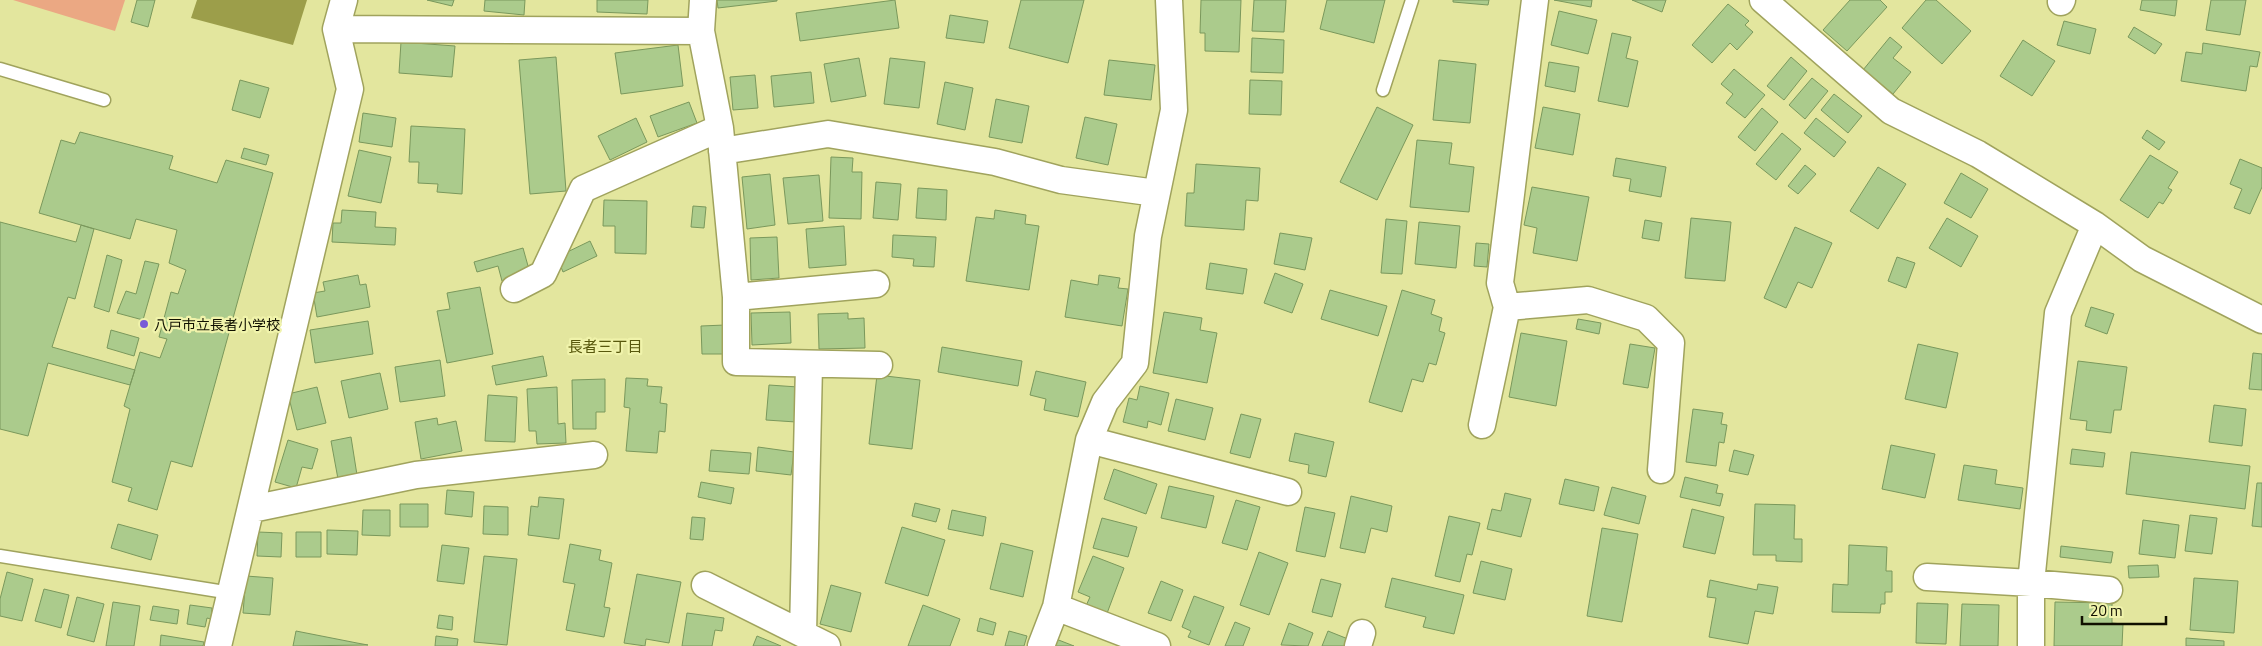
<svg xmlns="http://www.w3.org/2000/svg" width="2262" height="646" viewBox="0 0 2262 646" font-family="'Titillium Web','Noto Sans JP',sans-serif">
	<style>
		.green { fill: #eba883 }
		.water { fill: #9c9e4a }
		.building { fill: #abcb8c; stroke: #7a985c }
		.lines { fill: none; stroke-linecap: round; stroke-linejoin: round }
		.lane-casing { stroke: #a0a35d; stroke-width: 15 }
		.street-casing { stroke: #a0a35d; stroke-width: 29 }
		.lane { stroke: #fff; stroke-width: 12 }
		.street { stroke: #fff; stroke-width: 26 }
		.poi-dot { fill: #795dd7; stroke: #f0f3ab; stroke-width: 2 }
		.labels { text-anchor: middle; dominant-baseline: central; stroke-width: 4.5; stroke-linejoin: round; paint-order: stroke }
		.poi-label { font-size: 14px; fill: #101000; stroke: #f0f3ab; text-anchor: start }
		.neighbourhood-label { font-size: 15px; fill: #58580d; stroke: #f0f3ab }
	</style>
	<rect width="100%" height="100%" fill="#e3e69e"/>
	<path class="green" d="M13,0h112l-10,31z"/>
	<path class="water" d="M197,0h110l-14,45 -102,-27z"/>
	<path class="building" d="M137,0h18l-7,27 -17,-5z
		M427,0h27l-2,6z
		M485,0h40l-1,15 -40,-4z
		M597,0h51l-1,14 -50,-2z
		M717,0h60v1l-59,7z
		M895,0l4,28 -99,13 -4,-28z
		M1021,0h63l-16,63 -59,-15z
		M1201,0h40l-2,52 -34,-1v-18h-5z
		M1254,0h32l-2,32 -32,-1z
		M1327,0h58l-11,43 -54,-14z
		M1453,0h36l-1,5 -35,-3z
		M1554,0h38l-1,7z
		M1632,0h34l-4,12z
		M1850,0h30l7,7 -40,44 -24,-21z
		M1926,0h10l35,31 -29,33 -40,-36z
		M2142,0h35l-2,16 -35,-6z
		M2211,0h35l-6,35 -34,-5z
		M1728,4l21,17 -4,4 8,7 -16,18 -7,-7 -18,20 -20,-18z
		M1559,11l38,9 -9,34 -37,-9z
		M950,15l38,6 -4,22 -38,-5z
		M2064,21l32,8 -6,25 -33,-9z
		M2134,27l28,17 -7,10 -27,-17z
		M1612,33l19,4 -5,21 12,3 -10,46 -30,-6z
		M1890,37l12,10 -9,11 18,14 -18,22 -30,-24z
		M1252,38l32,2 -1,33 -32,-1z
		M2023,40l32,21 -23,35 -32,-20z
		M401,42l54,4 -3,31 -53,-4z
		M2203,43l57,9 -3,15 -7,-1 -4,25 -65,-10 5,-29 16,2z
		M678,45l5,41 -62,8 -6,-41z
		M556,57l10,134 -36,3 -11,-134z
		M1791,57l16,14 -23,29 -17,-14z
		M859,58l7,38 -35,6 -7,-38z
		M890,58l35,4 -6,46 -35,-4z
		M1109,60l46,5 -4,35 -47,-5z
		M1439,60l37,4 -6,59 -37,-3z
		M1549,62l30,5 -4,25 -30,-6z
		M1734,69l31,26 -20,23 -19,-15 7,-9 -12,-10z
		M811,72l3,31 -40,4 -3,-31z
		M755,75l3,33 -25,2 -3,-33z
		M1812,78l16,13 -23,28 -16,-14z
		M240,80l29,8 -9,30 -28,-8z
		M1250,80l32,1 -1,34 -32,-1z
		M945,82l28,6 -8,42 -28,-6z
		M1834,94l28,22 -14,17 -27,-23z
		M996,99l33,7 -7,37 -33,-6z
		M689,102l8,21 -39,14 -8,-21z
		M1377,107l36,18 -36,75 -37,-18z
		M1543,107l37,7 -7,41 -38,-7z
		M1762,108l16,14 -23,29 -17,-14z
		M363,113l33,5 -4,29 -33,-5z
		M1085,117l32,7 -9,41 -32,-7z
		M636,118l11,24 -37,18 -12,-24z
		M1816,118l30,24 -12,15 -30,-24z
		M411,126l54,3 -3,65 -25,-2 1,-8 -20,-1 1,-21h-10z
		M2147,130l18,12 -6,8 -17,-12z
		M80,132l93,24 -4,13 48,14 9,-23 47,13 -81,294 -21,-6 -14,49 -29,-9 4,-13 -20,-6 18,-73 -6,-3 16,-54 20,6 7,-19 -8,-2 12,-45 7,2 8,-24 -17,-7 8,-33 -41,-11 -6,20 -91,-26 22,-73 14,4z
		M1782,133l19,16 -25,31 -20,-16z
		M1417,140l35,3 -3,21 25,3 -5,45 -59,-5z
		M244,148l25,7 -3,10 -25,-7z
		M359,150l32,7 -10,46 -33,-7z
		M2150,155l28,17 -10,16 4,2 -9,14 -4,-2 -11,16 -28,-18z
		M831,157l22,1 -1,14h10l-1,47 -32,-1z
		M1616,158l50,9 -5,30 -32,-6 2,-12 -18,-3z
		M2240,159l22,9v19l-12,27 -16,-6 8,-19 -12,-5z
		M1196,164l64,4 -2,33 -12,-1 -2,30 -59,-4 2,-33h7z
		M1805,165l11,9 -18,20 -10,-8z
		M1878,167l28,17 -28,45 -28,-18z
		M1961,173l27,16 -17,29 -27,-15z
		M770,174l5,51 -28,4 -5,-52z
		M819,175l4,46 -35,3 -5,-46z
		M876,182l25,2 -3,36 -25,-2z
		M1532,187l57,10 -12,64 -44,-8 4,-25 -13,-3z
		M918,188l29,2 -1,30 -30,-2z
		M604,200l43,1 -1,53 -31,-1v-27h-12z
		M693,206l13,1 -2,21 -13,-1z
		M342,210l34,2 -1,15 21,1 -1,17 -63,-3 1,-19h8z
		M995,210l31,5 -1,9 14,2 -10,64 -63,-9 10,-64 18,2z
		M1691,218l40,4 -6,59 -40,-3z
		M1947,218l31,18 -17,31 -32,-19z
		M1386,219l21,2 -5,53 -21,-1z
		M1645,220l17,3 -3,18 -17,-3z
		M0,222l76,20 5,-17 13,4 -19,70 -7,-2 -16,50 83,23 -5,15 -82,-22 -20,73 -28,-7z
		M1419,222l41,4 -4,42 -41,-4z
		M844,226l2,39 -37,3 -3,-39z
		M1795,227l37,16 -20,45 -14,-6 -12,26 -22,-10z
		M1280,233l32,5 -7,32 -31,-6z
		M893,235l43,2 -2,30 -21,-1 1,-7 -22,-2z
		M777,237l2,41 -28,2 -1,-42z
		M590,241l7,15 -34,16 -6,-15z
		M1476,243l13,1 -2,23 -13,-1z
		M523,248l7,25 -28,8 -4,-15 -21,6 -3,-10z
		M107,255l15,5 -13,52 -15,-5z
		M1897,257l18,6 -9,25 -18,-7z
		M145,261l14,3 -16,56 -26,-7 9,-22 10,3z
		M1210,263l37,6 -4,25 -37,-5z
		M1275,273l28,11 -11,29 -28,-10z
		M358,275l2,10 6,-1 4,23 -53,10 -4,-24 12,-2 -2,-9z
		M1099,275l21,3 -2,10 10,1 -6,37 -57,-9 6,-37 27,5z
		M480,287l13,67 -46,9 -10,-52 13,-2 -3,-16z
		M1330,290l57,16 -9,30 -57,-17z
		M1402,290l33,10 -4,14 11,4 -3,13 6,2 -9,32 -7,-2 -6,19 -11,-3 -10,33 -33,-10z
		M2091,307l23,7 -7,20 -22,-8z
		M790,312l1,31 -39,2 -1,-32z
		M1164,312l38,6 -2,12 17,3 -10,50 -54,-10z
		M848,313v6l16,-1 1,30 -46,1 -1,-35z
		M1578,319l23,4 -2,11 -23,-5z
		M368,321l5,33 -58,9 -5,-33z
		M725,325l1,29h-24l-1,-28z
		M111,330l28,8 -5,18 -27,-8z
		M1521,333l46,8 -11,65 -47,-9z
		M1630,344l25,4 -7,40 -25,-4z
		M1918,344l40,9 -12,55 -41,-9z
		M942,347l80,14 -4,25 -80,-14z
		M2253,353l9,1v36l-13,-1z
		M543,356l4,20 -51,9 -4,-19z
		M440,360l5,36 -45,6 -5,-35z
		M2078,361l49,6 -6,43h-7l-3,23 -25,-3 1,-9 -17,-2z
		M1036,371l50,11 -8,35 -34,-7 2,-11 -16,-4z
		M380,373l8,36 -39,9 -8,-37z
		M877,375l43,5 -8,69 -43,-5z
		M626,378l22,1 -1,7 15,1 -2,16 7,1 -2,28 -6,-1 -2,22 -31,-2 4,-43 -6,-1z
		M605,379v33h-9v17h-23l-1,-49z
		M769,385l29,2 -2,35 -30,-2z
		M1140,386l29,7 -8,32 -13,-4 -1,7 -24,-6 6,-24 8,2z
		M317,387l9,36 -29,7 -9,-36z
		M557,387l1,37 7,-1 1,20 -29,1 -1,-13h-7l-2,-42z
		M488,395l29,2 -2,45 -30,-1z
		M1176,399l37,9 -8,32 -37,-9z
		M2214,405l32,4 -4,37 -33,-4z
		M1693,409l30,4 -2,11 6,1 -3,18 -5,-1 -3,24 -30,-4z
		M1241,414l20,5 -11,39 -20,-5z
		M437,418l1,7 18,-4 6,30 -41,8 -6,-37z
		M1295,433l39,9 -8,35 -18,-4 1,-8 -20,-4z
		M351,437l6,38 -19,4 -7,-38z
		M288,440l30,9 -6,20 -10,-2 -6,21 -21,-6z
		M1891,445l44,9 -10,44 -43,-9z
		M758,447l36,5 -3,23 -35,-4z
		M2072,449l33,4 -2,14 -33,-3z
		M711,450l40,3 -2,21 -40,-3z
		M1734,450l20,5 -6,20 -19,-4z
		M2131,452l119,14 -5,43 -119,-15z
		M1964,465l33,5 -2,14 28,4 -3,21 -62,-9z
		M1114,469l43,15 -11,30 -42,-15z
		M1685,477l33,8 -2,8 7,1 -3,12 -40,-9z
		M1565,479l34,8 -5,24 -35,-7z
		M701,482l33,6 -3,16 -33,-7z
		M2257,483h5v44l-10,-1z
		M1169,486l45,10 -8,32 -45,-10z
		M1612,487l34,9 -7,28 -35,-9z
		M447,490l27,2 -2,25 -27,-3z
		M1505,493l26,6 -10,38 -34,-8 5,-20 9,2z
		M1351,496l41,10 -5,26 -16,-4 -6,25 -25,-5z
		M539,497l25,2 -5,40 -31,-4 3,-29 7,1z
		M1236,500l24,7 -13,43 -25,-7z
		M915,503l25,6 -4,13 -24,-6z
		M400,504h28v23h-28z
		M1755,504l40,1 -1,34h8v23l-26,-1v-6h-23z
		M484,506l24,1v28l-25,-1z
		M1305,507l30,6 -10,44 -29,-6z
		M1692,509l32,8 -9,37 -32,-7z
		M363,510h27v26l-28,-1z
		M952,510l34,7 -3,19 -35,-7z
		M2190,515l27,3 -5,36 -27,-3z
		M1449,516l31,7 -8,32 -5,-1 -7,28 -25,-6z
		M692,517l13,1 -2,22 -13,-1z
		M1102,518l35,9 -9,30 -35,-9z
		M2143,520l36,5 -4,33 -36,-4z
		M118,524l40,11 -7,25 -40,-12z
		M902,527l43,13 -17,56 -43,-13z
		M1602,528l36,6 -16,88 -35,-6z
		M327,530l31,1 -1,24 -30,-1z
		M258,532l24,1 -1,24 -24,-1z
		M296,532h25v25h-25z
		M1001,543l32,8 -10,46 -33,-8z
		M570,544l31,6 -2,10 13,3 -8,44 6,1 -6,29 -38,-7 9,-46 -12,-2z
		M442,545l27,3 -5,36 -27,-3z
		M1849,545l38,2 -1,24h6v21h-7v12h-4l-1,9 -48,-1 1,-28 15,1z
		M2061,546l52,6 -2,11 -51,-6z
		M1259,552l29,11 -19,52 -29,-10z
		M484,556l33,3 -10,86 -33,-3z
		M1093,556l31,12 -18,48 -21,-8 5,-11 -12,-5z
		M1481,561l31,8 -7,31 -32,-7z
		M2158,565l1,12 -30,1 -1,-12z
		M7,572l26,7 -11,42 -22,-5v-17z
		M637,574l44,8 -12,61 -23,-4 -1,7 -21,-3z
		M246,576l27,2 -3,37 -27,-2z
		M1392,578l72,17 -10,39 -31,-7 3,-10 -41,-10z
		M2194,578l44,3 -4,52 -44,-3z
		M1321,579l20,5 -9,33 -20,-5z
		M1710,580l47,10 1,-6 20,3 -5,27 -18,-3 -7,33 -39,-7 7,-39 -9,-1z
		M1161,581l22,9 -12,31 -23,-8z
		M831,585l30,8 -10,39 -31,-8z
		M44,589l25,6 -8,33 -26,-7z
		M1194,596l30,11 -15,38 -21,-8 3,-6 -9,-4z
		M77,597l27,7 -10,38 -27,-7z
		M113,602l27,4 -6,40h-28z
		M2055,602l57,1v20l11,1 -1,22h-68z
		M1917,603l31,1 -2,40 -30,-1z
		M1962,604l37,1 -1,41h-38z
		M190,605l22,3 -1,11 -4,-1 -2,9 -18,-3z
		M923,605l37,14 -10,27h-42z
		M153,606l26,4 -2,14 -27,-4z
		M687,613l37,5 -2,13 -7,-1 -3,16h-30z
		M439,615l14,2 -1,13 -15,-2z
		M980,618l16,5 -3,12 -16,-4z
		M1235,622l15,6 -7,18h-18z
		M1289,623l24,10 -5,13 -27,-1z
		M296,631l61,12 11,2 -75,1z
		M1009,631l18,5 -3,10h-19z
		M1328,631l20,8 -3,7h-23z
		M161,635l43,7 -1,4h-43z
		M436,636l22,3 -1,7h-22z
		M757,636l17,7 7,3h-28z
		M2186,638l38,3v5h-38z
		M1056,639l18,7h-20z"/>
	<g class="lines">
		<g class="lane-casing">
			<path id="lane" d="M0,69l104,31
				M1383,90l29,-90
				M0,556l231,37"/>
		</g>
		<g class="street-casing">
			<path id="street" d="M703,0l-2,31 19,97 16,169v65l143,3
				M1535,0l-35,283 7,24 81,-7 58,18 25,25 -10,127
				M1763,0l128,111 87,43 117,71 47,34 120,61
				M2061,2l1,-2
				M336,29l365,2
				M722,151l106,-17 167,28 66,18 95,13
				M514,289l29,-15 40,-85 137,-61
				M736,297l140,-13
				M1482,425l25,-118
				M1089,440l199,52
				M252,509l164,-34 178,-20
				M1927,577l104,6 78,7
				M705,585l122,61
				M1056,607l101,39
				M803,634l6,-269
				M218,646l132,-557 -14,-60 8,-29
				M1041,646l15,-39 33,-167 16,-38 30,-39 13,-127 26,-126 -5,-110
				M1358,646l4,-13
				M2031,646v-63l27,-270 37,-88"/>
		</g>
		<use href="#lane" class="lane"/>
		<use href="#street" class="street"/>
	</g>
	<circle class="poi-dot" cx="144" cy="324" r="5"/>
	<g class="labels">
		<g class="poi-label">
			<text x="154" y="324">八戸市立長者小学校</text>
		</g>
		<g class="neighbourhood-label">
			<text x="605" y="346">長者三丁目</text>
		</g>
	</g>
	<path d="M2082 616v8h84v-8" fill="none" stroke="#101000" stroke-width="2.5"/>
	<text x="2090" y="616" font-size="15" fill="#101000" stroke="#f0f3ab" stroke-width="4" paint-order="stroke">20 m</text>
</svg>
